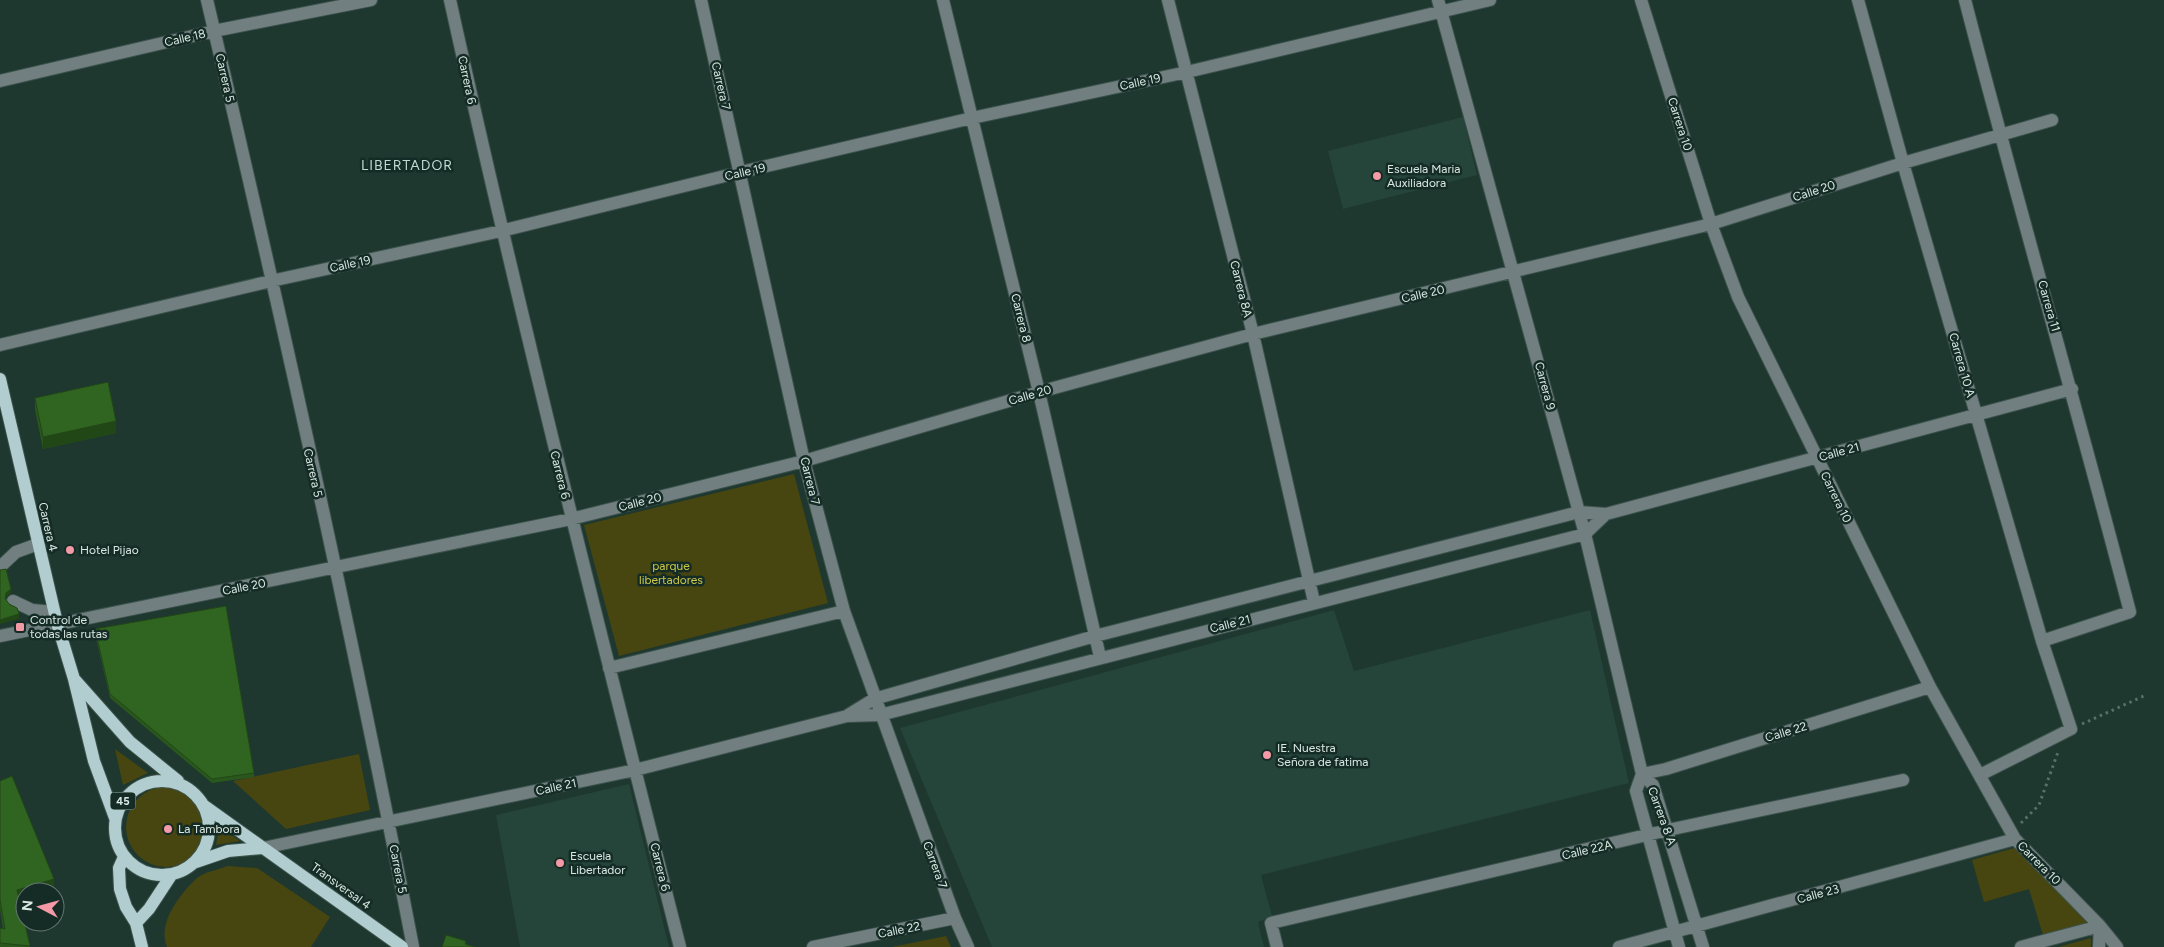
<svg xmlns="http://www.w3.org/2000/svg" width="2164" height="947" viewBox="0 0 2164 947" font-family="Figtree,sans-serif">
	<style>
		.built { fill: #25453b }
		.green { fill: #484610 }
		.lines { fill: none; stroke-linecap: round; stroke-linejoin: round }
		.minor-casing { stroke: #3c534c; stroke-width: 14 }
		.major-casing { stroke: #3c534c; stroke-width: 14 }
		.path { stroke: #596f67; stroke-width: 3; stroke-dasharray: 2.5 4; stroke-linecap: butt }
		.minor { stroke: #727f80; stroke-width: 12 }
		.major { stroke: #b2cdcf; stroke-width: 12 }
		.wall { fill: #29571c }
		.shaded-wall { fill: #224717 }
		.building { fill: #306521; stroke: #224717 }
		.poi-dot { fill: #f49aa6; stroke: #142c25; stroke-width: 2 }
		.labels { text-anchor: middle; dominant-baseline: central; stroke-width: 5; stroke-linejoin: round; paint-order: stroke }
		.shield { fill: #142c25; stroke: #9fb0a9; stroke-width: 1 }
		.shield-label { font-size: 11px; font-weight: bold; fill: #dae8e2 }
		.street-label { font-size: 12px; fill: #dae8e2; stroke: #142c25 }
		.poi-label { font-size: 12px; fill: #dae8e2; stroke: #142c25; text-anchor: start }
		.park-label { font-size: 12px; fill: #ccc84a; stroke: #142c25 }
		.neighbourhood-label { font-size: 14px; letter-spacing: 1px; fill: #bedbd1; stroke: #142c25 }
	</style>
	<rect width="100%" height="100%" fill="#1e372f"/>
	<path class="built" d="M1463,117l14,58 -134,34 -15,-58z
		M1334,610l20,61 236,-61 39,173 -368,92 11,41 -14,6 6,25h-272l-92,-219z
		M629,784l40,163h-149l-24,-132z"/>
	<path class="green" d="M794,474l34,129 -209,53 -35,-131z
		M115,749l33,24 -25,12z
		M359,754l11,56 -84,19 -53,-48z
		M126 827a40 40 0 1 1 80 0a40 40 0 1 1-80 0Z
		M219,827l21,14 -24,4z
		M2014,848l76,74 -47,13 -14,-46 -45,13 -12,-42z
		M227,866l30,2 73,49 -19,30h-144c-10,-24 13,-53 30,-69 7,-6 21,-8 30,-12z
		M946,936l5,11h-59z
		M2091,938v9h-33z"/>
	<g class="lines">
		<g class="minor-casing">
			<path id="minor" d="M207,0c74,314 145,630 206,947
				M450,0c70,317 150,632 230,947
				M701,0l103,461 40,150 111,307 13,29
				M943,0l96,392 61,265
				M1168,0l85,334 61,268
				M1438,0l147,534 57,240
				M1641,0l70,224 27,73 192,390 85,152 85,87 17,21
				M1858,0l45,163 139,478 29,88 -91,46
				M1965,0c53,205 112,408 165,612l-88,29
				M0,81l214,-50 157,-31
				M0,345l271,-64 230,-50 240,-59 231,-54 215,-46 303,-72
				M0,567l16,-15 22,-8
				M13,601l19,9 22,2
				M0,636l571,-117 233,-58 235,-69 214,-58 458,-110 192,-61 149,-43
				M609,668l235,-57
				M848,715l26,-16 221,-63 484,-124 27,2 466,-125
				M1642,774l24,-5 264,-82
				M1642,774l11,11 50,162
				M1642,774l-6,17 43,156
				M263,848l372,-78 212,-54 33,-1 705,-181 21,-20
				M813,947l142,-29
				M1277,947l-6,-24 397,-93 235,-50
				M1619,947l396,-108
				M2021,947l79,-21
				M2099,947l1,-21"/>
		</g>
		<g class="major-casing">
			<path id="major" d="M0,379l57,244 17,56 20,82 21,57
				M75,680l55,62 48,39
				M115 828a47 47 0 1 1 94 0a47 47 0 1 1-94 0Z
				M203,805l199,142
				M124,857l-5,11 1,21 6,18 10,16 6,24
				M196,862l32,-11 35,-3
				M136,923l13,-14 23,-35"/>
		</g>
		<path class="path" d="M2082,724l64,-29
			M2021,823l18,-18 19,-53"/>
		<use href="#minor" class="minor"/>
		<use href="#major" class="major"/>
	</g>
	<path class="wall" d="M35,398l81,35 -73,16 -8,-39z
		M95,629l159,144v4l-42,6 -102,-85 -15,-64z
		M0,781l54,106 -17,5h-12v4l-6,1 11,50h-30v-19l3,1 -3,-20z"/>
	<path class="shaded-wall" d="M116,421v12l-73,16v-12z
		M11,589v4l-5,4 -1,5 1,-9z
		M19,614v5l-19,5v-4z
		M54,879v8l-17,5h-12v4l-8,2v-8z"/>
	<path class="building" d="M108,382l8,39 -73,16 -8,-39z
		M6,569l5,20 -5,4 -1,5 4,6 8,4 2,6 -19,6v-50z
		M226,606l28,167 -42,6 -102,-85 -15,-65z
		M12,776l42,103 -37,11 13,56 -30,-3v-15l5,1 -5,-29v-119z
		M446,935l20,6 -1,3 10,3h-33z"/>
	<g class="poi-dot">
		<circle cx="1377" cy="176" r="5"/>
		<circle cx="70" cy="550" r="5"/>
		<rect x="15" y="622" width="10" height="10" rx="2.5"/>
		<circle cx="1267" cy="755" r="5"/>
		<circle cx="168" cy="829" r="5"/>
		<circle cx="560" cy="863" r="5"/>
	</g>
	<g class="labels">
		<rect class="shield" x="110.5" y="792.5" width="25" height="17" rx="4"/>
		<g class="shield-label">
			<text x="123" y="801">45</text>
		</g>
		<g class="street-label">
			<text transform="translate(185 38) rotate(-13)">Calle 18</text>
			<text transform="translate(225 78) rotate(77)">Carrera 5</text>
			<text transform="translate(467 80) rotate(78)">Carrera 6</text>
			<text transform="translate(1140 82) rotate(-12)">Calle 19</text>
			<text transform="translate(721 86) rotate(77)">Carrera 7</text>
			<text transform="translate(1680 124) rotate(72)">Carrera 10</text>
			<text transform="translate(745 172) rotate(-13)">Calle 19</text>
			<text transform="translate(1814 191) rotate(-18)">Calle 20</text>
			<text transform="translate(350 264) rotate(-12)">Calle 19</text>
			<text transform="translate(1241 289) rotate(76)">Carrera 8A</text>
			<text transform="translate(1423 294) rotate(-13)">Calle 20</text>
			<text transform="translate(2049 306) rotate(74)">Carrera 11</text>
			<text transform="translate(1021 318) rotate(76)">Carrera 8</text>
			<text transform="translate(1962 365) rotate(74)">Carrera 10 A</text>
			<text transform="translate(1545 386) rotate(75)">Carrera 9</text>
			<text transform="translate(1030 395) rotate(-16)">Calle 20</text>
			<text transform="translate(1839 452) rotate(-15)">Calle 21</text>
			<text transform="translate(313 473) rotate(77)">Carrera 5</text>
			<text transform="translate(560 475) rotate(76)">Carrera 6</text>
			<text transform="translate(810 481) rotate(76)">Carrera 7</text>
			<text transform="translate(1836 497) rotate(64)">Carrera 10</text>
			<text transform="translate(640 502) rotate(-14)">Calle 20</text>
			<text transform="translate(48 527) rotate(77)">Carrera 4</text>
			<text transform="translate(244 587) rotate(-11)">Calle 20</text>
			<text transform="translate(1230 624) rotate(-14)">Calle 21</text>
			<text transform="translate(1786 732) rotate(-17)">Calle 22</text>
			<text transform="translate(556 787) rotate(-12)">Calle 21</text>
			<text transform="translate(1662 816) rotate(70)">Carrera 8 A</text>
			<text transform="translate(1587 850) rotate(-13)">Calle 22A</text>
			<text transform="translate(2039 863) rotate(45)">Carrera 10</text>
			<text transform="translate(935 865) rotate(70)">Carrera 7</text>
			<text transform="translate(660 867) rotate(76)">Carrera 6</text>
			<text transform="translate(398 869) rotate(79)">Carrera 5</text>
			<text transform="translate(341 886) rotate(36)">Transversal 4</text>
			<text transform="translate(1818 894) rotate(-15)">Calle 23</text>
			<text transform="translate(899 930) rotate(-11)">Calle 22</text>
		</g>
		<g class="poi-label">
			<text x="1387" y="169">Escuela Maria<tspan x="1387" dy="14">Auxiliadora</tspan></text>
			<text x="80" y="550">Hotel Pijao</text>
			<text x="30" y="620">Control de<tspan x="30" dy="14">todas las rutas</tspan></text>
			<text x="1277" y="748">IE. Nuestra<tspan x="1277" dy="14">Señora de fatima</tspan></text>
			<text x="178" y="829">La Tambora</text>
			<text x="570" y="856">Escuela<tspan x="570" dy="14">Libertador</tspan></text>
		</g>
		<g class="park-label">
			<text x="671" y="566">parque<tspan x="671" dy="14">libertadores</tspan></text>
		</g>
		<g class="neighbourhood-label">
			<text x="407" y="165">LIBERTADOR</text>
		</g>
	</g>
	<g transform="translate(40 907) rotate(276)"><circle r="24" fill="#142c25" stroke="#637771"/>
	<path d="M0-4L9 19L0 12L-9 19Z" fill="#f49aa6"/>
	<text y="-8" font-size="14" font-weight="bold" text-anchor="middle" fill="#dae8e2">N</text>
	</g>
</svg>
